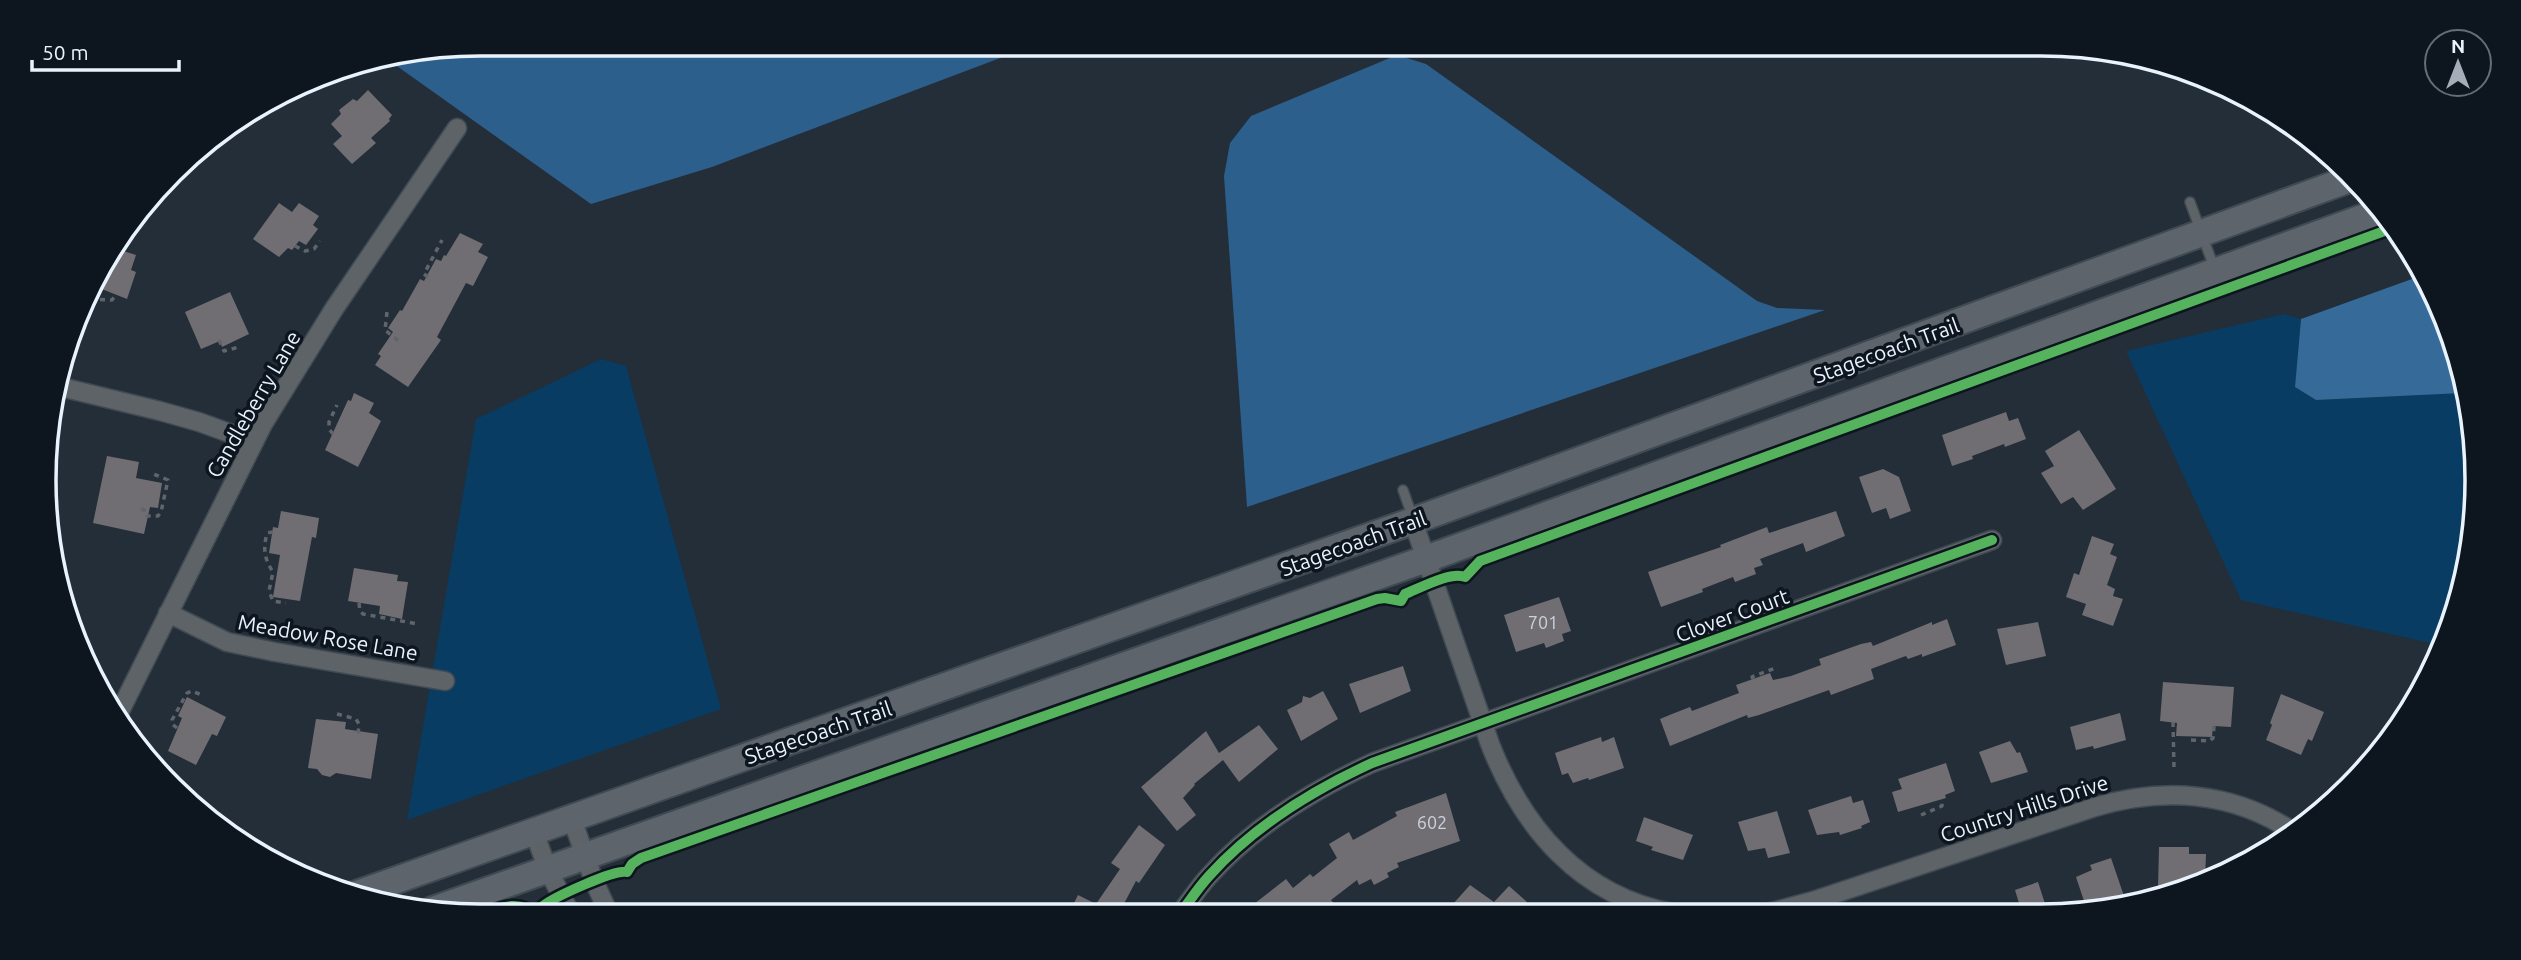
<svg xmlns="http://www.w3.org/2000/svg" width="2521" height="960" viewBox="0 0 2521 960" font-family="Ubuntu,sans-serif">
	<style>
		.green { fill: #093c62 }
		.forest { fill: #2d5f8d }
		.water { fill: #366a99 }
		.building { fill: #706e72 }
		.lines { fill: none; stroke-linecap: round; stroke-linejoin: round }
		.lane-casing { stroke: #404a52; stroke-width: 12 }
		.street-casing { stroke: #404a52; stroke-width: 21 }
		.primary-casing { stroke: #404a52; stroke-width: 30 }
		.path { stroke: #5f656b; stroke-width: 3.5; stroke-dasharray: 5 5; stroke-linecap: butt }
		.lane { stroke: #5e6368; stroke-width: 9 }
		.street { stroke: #5e6368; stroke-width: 18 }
		.primary { stroke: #5d646b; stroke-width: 26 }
		.cycleway-casing { stroke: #0d151e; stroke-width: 15 }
		.cycleway { stroke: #56b35d; stroke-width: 10 }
		.labels { text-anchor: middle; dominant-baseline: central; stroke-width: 7; stroke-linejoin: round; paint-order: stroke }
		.number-label { font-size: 18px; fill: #cbd2da }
		.street-label { font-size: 21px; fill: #e9f3fd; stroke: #0d151e }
		.rim { fill: none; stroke: #e9f3fd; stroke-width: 3.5 }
	</style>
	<rect width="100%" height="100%" fill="#232e38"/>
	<path class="green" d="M2284,314l17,5 -6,68 21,13 147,-7 11,30 -12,170 -23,52 -198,-45 -115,-249z
		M601,359l25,7 95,343 -314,111 69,-401z"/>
	<path class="forest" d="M480,44h557l-325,123 -121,37 -204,-145z
		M1397,55l29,9 331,237 20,7 48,2 -578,197 -23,-331 6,-33 21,-27z"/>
	<path class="water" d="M2423,275l40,118 -147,7 -21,-13 6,-68z"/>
	<path class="building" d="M368,90l24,25 -3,4 1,2 -19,17 5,5 -24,21 -19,-20 9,-8 -11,-12 10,-10 -2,-4 14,-11 4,2z
		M279,203l13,9 7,-9 20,13 -6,9 5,4 -12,16 -7,-4 -7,9 -4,-2 -9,9 -26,-18z
		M460,233l23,11 -5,8 10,5 -15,29 -7,-3 -29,54 4,3 -33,47 -33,-22 6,-9 -3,-2 15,-22 -5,-4 12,-18 2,1 18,-32 4,2 12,-22 5,2 3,-6 2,1z
		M114,248l22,7 -5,15 5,2 -9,27 -33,-13 8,-24z
		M230,292l19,42 -27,13 -2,-6 -19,8 -16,-37z
		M354,393l20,10 -5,10 12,8 -23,46 -33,-17 23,-50 3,1z
		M2006,412l3,9 9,-3 8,21 -21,8 -1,-3 -32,12 1,3 -21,7 -10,-31z
		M2079,430l37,59 -33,21 -10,-13 -12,7 -20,-31 13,-7 -9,-15z
		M107,456l32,6 -3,16 26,5 -4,25 -8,-1 -6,27 -51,-11z
		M1883,469l16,8 12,34 -21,8 -4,-11 -14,5 -13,-36z
		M281,511l38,7 -3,20 -4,-1 -12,64 -27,-4 7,-42 -11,-2 4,-26 5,1z
		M1836,511l9,25 -39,16 -3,-9 -43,16 3,6 -9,3 2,6 -21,8 -2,-5 -31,12 1,3 -42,15 -13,-35 73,-25 -1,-2 47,-18 2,6z
		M2092,536l22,8 -4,10 7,3 -10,28 8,4 -2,7 10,3 -10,27 -31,-11 4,-11 -20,-7 8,-24 5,2z
		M354,568l44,7 -1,6 11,1 -6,37 -23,-5 1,-8 -32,-5z
		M1559,597l12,34 -9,3 2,7 -18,7 -2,-5 -28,9 -12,-37z
		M1947,619l9,26 -34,12v-3l-14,5 -2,-3 -3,1 -32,12 3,10 -43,16 -2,-5 -70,25 -11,3 -1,-3 -77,31 -10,-27 12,-5 18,-7 2,4 47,-18 -3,-8 34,-12 3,7 18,-4 30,-11 -2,-6 42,-15 10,-2 2,4 59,-24v3z
		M2038,622l8,34 -40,9 -9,-36z
		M1403,666l8,25 -51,22 -11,-29z
		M2163,682l71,5 -3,40 -18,-1 -1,11 -36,-1 1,-13 -17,-2z
		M1323,691l15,28 -37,22 -14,-31 15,-8 1,-6 7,2z
		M2281,694l43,18 -12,29 -4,-2 -7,16 -35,-15 6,-15 -2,-2z
		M187,697l39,20 -9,19 -5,-2 -16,31 -28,-14 14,-33 -4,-2z
		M2120,713l6,27 -32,9 -1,-3 -17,4 -6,-23z
		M316,719l30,3 -1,7 33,5 -7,45 -35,-6 -6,4 -8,-2 -5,-6 -9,-1z
		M1259,725l19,24 -39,33 -16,-22 -29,24 1,1 -12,13 13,17 -19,16 -36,-44 65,-56 13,22z
		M1601,737l1,5 12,-5 10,31 -35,12 -1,-2 -15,5 -5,-10 -6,2 -7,-22z
		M2010,741l7,12 3,-1 8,20 -37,11 -12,-31z
		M1946,763l9,28 -10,4 1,3 -48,14 -6,-20 10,-3 -4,-10z
		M1446,793l14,48 -63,22 2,4 -12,6 2,4 -15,8 -3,-6 -12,6 -2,-5 -26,20 4,5 -11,9h-83l45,-35 7,9 17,-14 3,3 24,-19 -8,-14 20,-12 4,8 44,-24 -2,-4z
		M1851,796l2,7 10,-3 7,22 -9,4 1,2 -22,7 -1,-3 -22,3 -9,-25z
		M1777,811l13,42 -22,5 -3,-10 -17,3 -10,-29z
		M1644,817l49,18 -10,25 -32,-10 2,-3 -17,-6z
		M1139,825l26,20 -26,38 -3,-2 -18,34h-50l10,-20 18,9 24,-35 -9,-6z
		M2159,847h30v7h17l-1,26 -29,9 -18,-1z
		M2111,858l13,38 -13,5 1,3 -25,6 -11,-33 16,-7 -2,-5z
		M2038,882l10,31h-26l-7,-23z
		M1470,885l24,17 15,-16 18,16 -11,12h-72z"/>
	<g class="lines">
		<g class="lane-casing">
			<path id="lane" d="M2190,202l25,68
				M1403,490l10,28"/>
		</g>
		<g class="street-casing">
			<path id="street" d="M61,383l4,5 95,23 39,11 55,20
				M1413,521l77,223c33,84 90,152 183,169
				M168,613l59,29 48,10 170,29
				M116,719l147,-295 71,-115 123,-181
				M572,819l22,62 16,35
				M534,832l14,38 24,46
				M1768,913l45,-12 282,-94c68,-20 138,-16 198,25
				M1179,915c10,-13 19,-27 30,-39 45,-50 102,-85 163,-113l620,-223"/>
		</g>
		<g class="primary-casing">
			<path id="primary" d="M354,895l1059,-374 934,-341
				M433,910l993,-351 950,-346"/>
		</g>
		<path class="path" d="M295,246l10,5 9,-2 6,-8
			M428,277l-4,-3 18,-34
			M90,299l22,1 4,-5
			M387,312l-2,18 15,12
			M219,340l5,11 15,-4
			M333,434l-4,-5v-7l8,-17
			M141,509l6,2v5h11l3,-4 7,-32 -17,-7
			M273,532l-6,1c-4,16 -3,25 6,39l-4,19 4,10 13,2
			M359,603l1,8 3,3 55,10
			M83,639l2,6
			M1753,679l-1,-2 26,-10
			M337,714l19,5 3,5 -1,11
			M2173,722l1,47
			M177,728l-5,-4v-4l15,-27 5,-2 12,5
			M2191,740l18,1 4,-3 1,-12
			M1921,815l21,-9v-7"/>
		<use href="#lane" class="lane"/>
		<use href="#street" class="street"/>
		<use href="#primary" class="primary"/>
		<g class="cycleway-casing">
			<path id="cycleway" d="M1179,915c10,-13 19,-27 30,-39 45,-50 102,-85 163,-113l620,-223
				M478,916c20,-7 40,-18 57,-1 3,-3 5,-7 8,-9 11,-9 72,-37 84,-34l5,-8 9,-6 736,-259 8,-1 16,3 4,-7c15,-6 46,-23 60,-17l15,-16 910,-332"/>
		</g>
		<use href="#cycleway" class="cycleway"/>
	</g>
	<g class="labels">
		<g class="number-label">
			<text x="1543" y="622">701</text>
			<text x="1432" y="822">602</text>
		</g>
		<g class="street-label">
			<text transform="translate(1886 350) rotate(-20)">Stagecoach Trail</text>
			<text transform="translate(253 404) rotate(-60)">Candleberry Lane</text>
			<text transform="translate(1353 543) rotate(-20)">Stagecoach Trail</text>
			<text transform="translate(1732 615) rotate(-20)">Clover Court</text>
			<text transform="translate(328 637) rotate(10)">Meadow Rose Lane</text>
			<text transform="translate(818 732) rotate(-19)">Stagecoach Trail</text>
			<text transform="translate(2024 808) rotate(-18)">Country Hills Drive</text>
		</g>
	</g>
	<path d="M0 0H2521V960H0ZM480 56H2041A424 424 0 0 1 2465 480V480A424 424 0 0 1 2041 904H480A424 424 0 0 1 56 480V480A424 424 0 0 1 480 56Z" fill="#0d151e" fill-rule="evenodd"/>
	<path class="rim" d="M480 56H2041A424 424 0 0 1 2465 480V480A424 424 0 0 1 2041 904H480A424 424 0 0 1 56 480V480A424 424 0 0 1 480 56Z"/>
	<g transform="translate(2458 63)"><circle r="33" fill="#0d151e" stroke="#656e77" stroke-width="2"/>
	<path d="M0-5L12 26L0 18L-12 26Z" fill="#a4aeb8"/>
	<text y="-10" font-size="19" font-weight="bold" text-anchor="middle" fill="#e9f3fd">N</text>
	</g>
	<path d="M32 60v10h147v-10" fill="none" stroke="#e9f3fd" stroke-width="3.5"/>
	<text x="42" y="60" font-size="21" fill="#e9f3fd" stroke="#0d151e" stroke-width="5" paint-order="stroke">50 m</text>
</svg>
